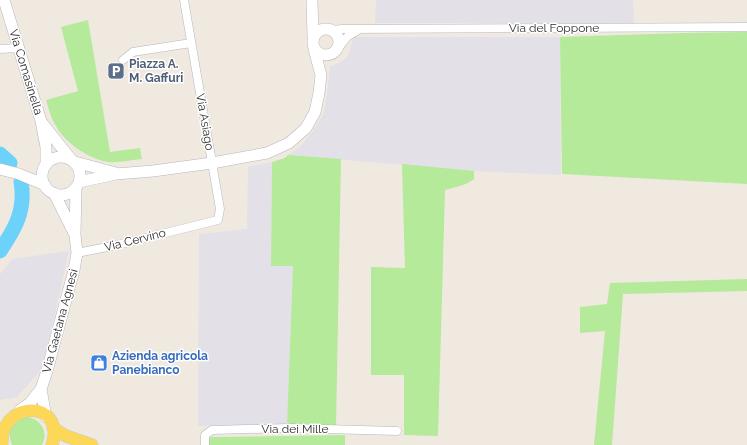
<svg xmlns="http://www.w3.org/2000/svg" width="747" height="445" viewBox="0 0 747 445" font-family="Raleway,sans-serif">
	<style>
		.industrial { fill: #e3e0e8 }
		.green { fill: #b4ea99 }
		.lines { fill: none; stroke-linecap: round; stroke-linejoin: round }
		.river { stroke: #6cd2f9; stroke-width: 15 }
		.street-casing { stroke: #b4b6c2; stroke-width: 9 }
		.secondary-casing { stroke: #b4b6c2; stroke-width: 12 }
		.primary-casing { stroke: #c9c9c9; stroke-width: 13 }
		.street { stroke: #fff; stroke-width: 8 }
		.secondary { stroke: #fff; stroke-width: 11 }
		.primary { stroke: #fdd858; stroke-width: 12 }
		.labels { text-anchor: middle; dominant-baseline: central; stroke-width: 3; stroke-linejoin: round; paint-order: stroke }
		.street-label { font-size: 12px; fill: #2e2e2e; stroke: #fff }
		.service-label { font-size: 12px; font-weight: bold; fill: #4e5e75; stroke: #fff; text-anchor: start }
		.shop-label { font-size: 12px; font-weight: bold; fill: #366cbe; stroke: #fff; text-anchor: start }
	</style>
	<rect width="100%" height="100%" fill="#f0e9e0"/>
	<path class="industrial" d="M376,0h257l1,23h-259z
		M353,37h207l1,138 -87,-4 -186,-16 11,-7 6,-7 7,-9 11,-17 4,-20 3,-28 14,-7 5,-6z
		M272,162l-1,104h22l-6,159 -89,1 1,-192 48,-5 1,-62z
		M69,251l-18,80 -10,39 -24,27 -17,3v-126l12,-15z"/>
	<path class="green" d="M88,20l22,132 30,-4 2,11c-11,1 -23,4 -34,3 -19,-3 -43,-19 -52,-36 -5,-7 -7,-17 -10,-26l32,-9 -17,-64z
		M747,32v152l-185,-10 -2,-137 123,-4z
		M288,155l53,4 -5,267 -49,-1 6,-159h-22l1,-104 13,-4z
		M402,164l72,7v8c-9,7 -19,8 -29,11l-7,246 -34,-1v-60h-33v2v-110l34,1z
		M747,279v12l-124,3 -11,151h-18l11,-114 -25,2v-26l27,-3 3,-21z
		M27,417c14,2 22,15 15,28h-30c-6,-13 1,-25 15,-28z
		M345,435v10h-136v-5l2,-3h5z"/>
	<g class="lines">
		<path class="river" d="M0,154l10,9
			M0,251c15,-22 26,-41 21,-69"/>
		<g class="street-casing">
			<path id="street" d="M333,30l9,-1 405,-2
				M339,47l9,-11 12,-7
				M0,49l18,-1
				M123,60l10,-8 58,-9
				M77,253l40,-8 101,-25 2,-11 -36,-209
				M205,445v-10l7,-5 77,-2 108,3"/>
		</g>
		<g class="secondary-casing">
			<path id="secondary" d="M4,0l37,121 5,26v18
				M312,0l1,37
				M313 42a13 13 0 1 1 26 0a13 13 0 1 1-26 0Z
				M42,123l28,35
				M42 176a19 19 0 1 1 38 0a19 19 0 1 1-38 0Z
				M75,162l41,11
				M0,169l19,5 26,11
				M79,182l37,-8 37,-3 59,-8 55,-10 22,-10 17,-15 9,-16 4,-19 2,-18 -7,-26
				M54,193l20,40
				M41,389l5,28
				M20,410l10,-7 11,-14 6,-18 27,-101 3,-17 -2,-18 1,-47"/>
		</g>
		<g class="primary-casing">
			<path id="primary" d="M53,428l13,8 26,9
				M2,445c-2,-47 65,-45 50,0"/>
		</g>
		<use href="#street" class="street"/>
		<use href="#secondary" class="secondary"/>
		<use href="#primary" class="primary"/>
	</g>
	<defs>
		<g id="parking-square" transform="scale(0.9)"><rect x="-9" y="-9" width="18" height="18" rx="4" fill="#5c6f8a" stroke="#fff"/><path d="M-3.5-5.5H1a3.5 3.5 0 0 1 0 7H-1V5.5H-3.5ZM-1-3.4V-.6H.8a1.4 1.4 0 0 0 0-2.8Z" fill="#fff"/></g>
		<g id="shop-square" transform="scale(0.9)"><rect x="-9" y="-9" width="18" height="18" rx="4" fill="#3f7fe0" stroke="#fff"/><path d="M-5-2.5h2.3a2.7 3.5 0 0 1 5.4 0H5L5.5 6h-11ZM-1.5-2.5h3a1.5 2.3 0 0 0-3 0Z" fill="#fff"/></g>
	</defs>
	<g fill-rule="evenodd">
		<use href="#parking-square" x="116" y="71"/>
		<use href="#shop-square" x="99" y="363"/>
	</g>
	<g class="labels">
		<g class="street-label">
			<text x="554" y="28">Via del Foppone</text>
			<text transform="translate(26 72) rotate(73)">Via Comasinella</text>
			<text transform="translate(205 122) rotate(80)">Via Asiago</text>
			<text transform="translate(135 240) rotate(-14)">Via Cervino</text>
			<text transform="translate(60 321) rotate(-75)">Via Gaetana Agnesi</text>
			<text x="295" y="429">Via dei Mille</text>
		</g>
		<g class="service-label">
			<text x="129" y="64">Piazza A.<tspan x="129" dy="14">M. Gaffuri</tspan></text>
		</g>
		<g class="shop-label">
			<text x="112" y="356">Azienda agricola<tspan x="112" dy="14">Panebianco</tspan></text>
		</g>
	</g>
</svg>
